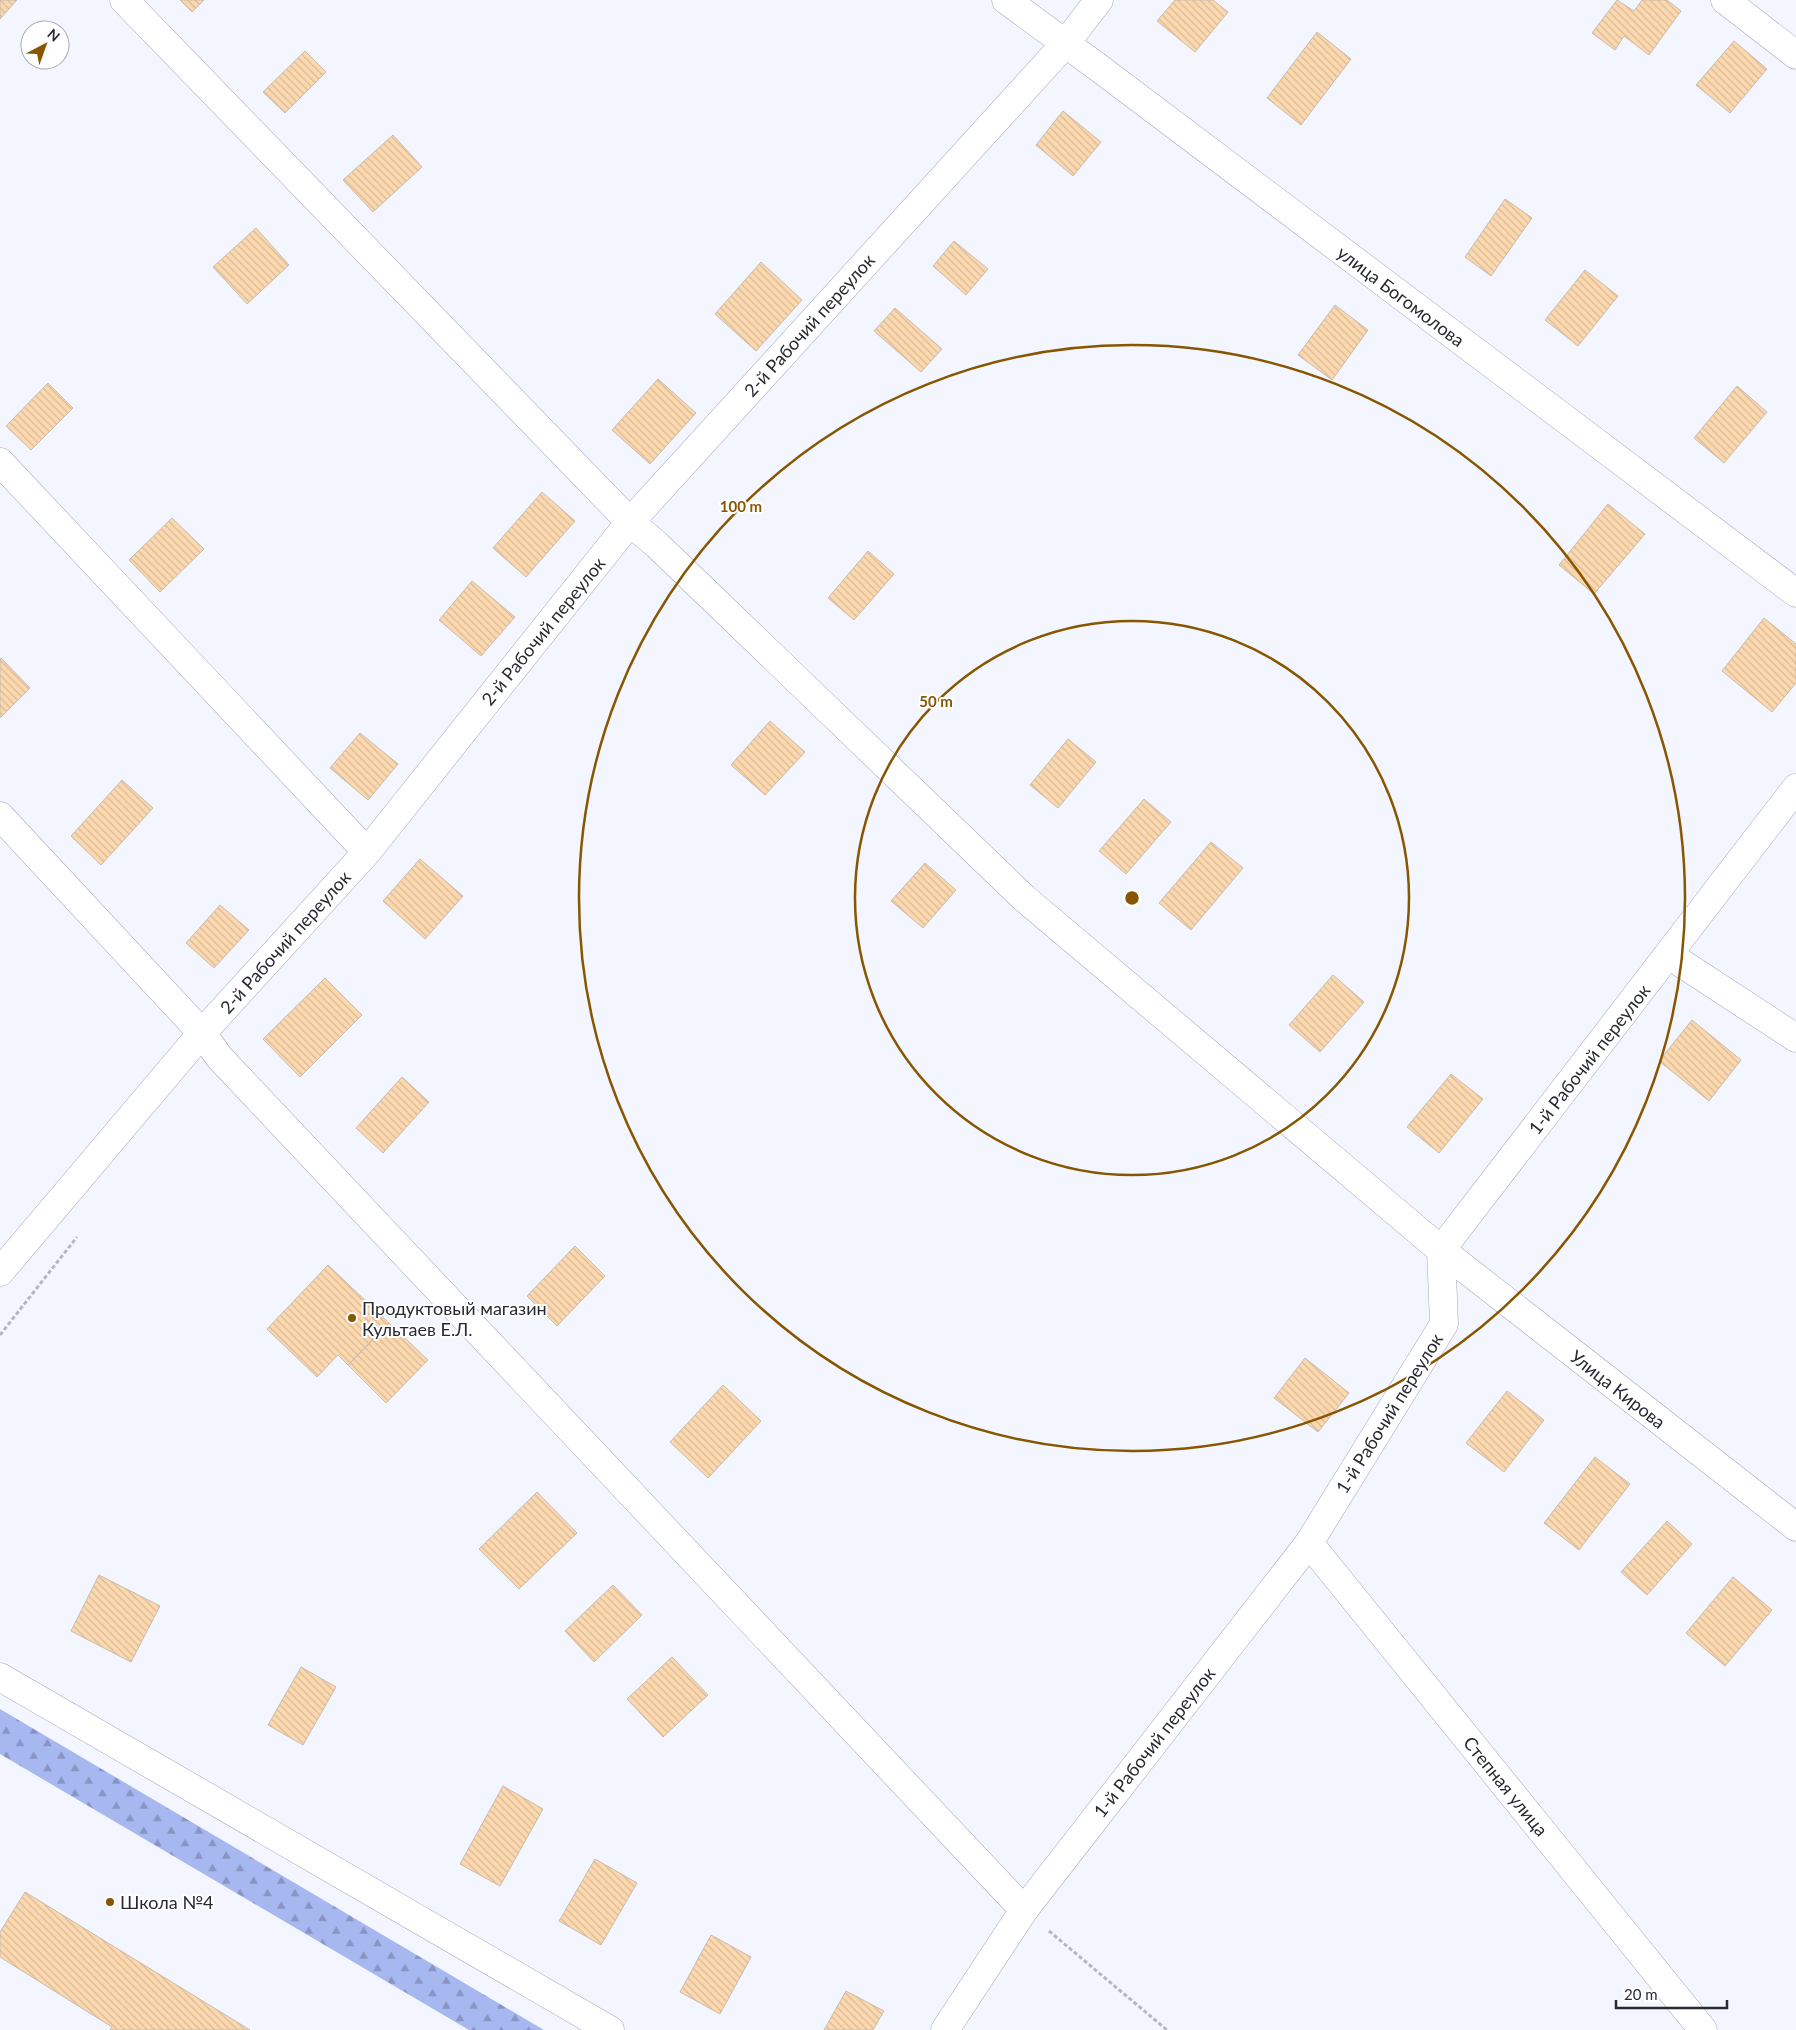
<svg xmlns="http://www.w3.org/2000/svg" width="1796" height="2030" viewBox="0 0 1796 2030" font-family="Lato,sans-serif">
	<style>
		.forest { fill: url(#forest-firs) }
		.building { fill: url(#building-back-hatch); stroke: #cabcad }
		.lines { fill: none; stroke-linecap: round; stroke-linejoin: round }
		.minor-casing { stroke: #a2a8ba; stroke-width: 29 }
		.tertiary-casing { stroke: #a2a8ba; stroke-width: 29 }
		.path { stroke: #b5b7bf; stroke-width: 3; stroke-dasharray: 4 2.5; stroke-linecap: butt }
		.minor { stroke: #fff; stroke-width: 28 }
		.tertiary { stroke: #fff; stroke-width: 28 }
		.ring { fill: none; stroke: #850; stroke-width: 2.5 }
		.poi-dot { fill: #850; stroke: #fff; stroke-width: 2 }
		.labels { text-anchor: middle; dominant-baseline: central; stroke-width: 4; stroke-linejoin: round; paint-order: stroke }
		.street-label { font-size: 18px; fill: #282a31; stroke: #fff }
		.poi-label { font-size: 18px; fill: #282a31; stroke: #fff; text-anchor: start }
		.centre { fill: #850; stroke: #fff; stroke-width: 2.5 }
		.ring-label { font-size: 15px; text-anchor: middle; font-weight: bold; fill: #850; stroke: #fff; stroke-width: 4; stroke-linejoin: round; paint-order: stroke }
	</style>
	<defs>
		<pattern id="forest-firs" width="22" height="20" patternUnits="userSpaceOnUse" patternTransform="scale(1.25)"><rect width="22" height="20" fill="#a7b7f0"/><path d="M5 1l3.5 6h-7zM16 11l3.5 6h-7z" fill="#8895c3"/></pattern>
		<pattern id="building-back-hatch" width="6" height="6" patternUnits="userSpaceOnUse" patternTransform="scale(1.25)"><rect width="6" height="6" fill="#fcd8af"/><path d="M-1 5l2 2M0 0l6 6M5-1l2 2" fill="none" stroke="#d8ba97"/></pattern>
	</defs>
	<rect width="100%" height="100%" fill="#f3f6fe"/>
	<path class="forest" d="M0,1709l544,321h-75l-469,-276z"/>
	<path class="building" d="M0,0h17l-17,19z
		M180,0h24l-12,12z
		M1175,0h38l15,12 -33,40 -38,-31z
		M1617,0l17,11 8,-11h25l14,11 -32,44 -25,-19 -9,14 -23,-17z
		M1317,32l34,27 -50,66 -34,-27z
		M1734,41l33,28 -37,44 -34,-28z
		M305,51l21,21 -41,41 -22,-21z
		M1063,111l38,31 -28,34 -37,-31z
		M393,135l29,32 -49,45 -30,-32z
		M1505,199l27,19 -41,58 -26,-19z
		M256,228l33,37 -42,39 -34,-37z
		M954,241l34,28 -22,26 -33,-29z
		M761,262l41,38 -46,51 -41,-37z
		M1585,270l33,26 -40,50 -33,-26z
		M1335,305l33,25 -36,50 -34,-25z
		M895,308l47,41 -21,23 -47,-41z
		M658,379l38,34 -46,51 -38,-34z
		M48,383l25,25 -42,42 -25,-24z
		M1737,386l30,26 -43,51 -30,-25z
		M542,492l33,29 -49,56 -33,-29z
		M1608,504l37,30 -51,60 -35,-29z
		M172,518l32,31 -44,43 -31,-32z
		M868,551l26,23 -40,46 -26,-22z
		M472,581l43,36 -34,39 -42,-36z
		M1764,618l32,26v39l-24,29 -50,-41z
		M1,658l29,30 -30,30v-59z
		M770,721l35,31 -40,43 -34,-30z
		M360,733l38,31 -30,36 -38,-32z
		M1068,739l28,23 -38,46 -28,-23z
		M122,780l31,28 -52,57 -30,-29z
		M1144,799l27,23 -45,52 -27,-23z
		M1211,842l32,26 -52,62 -32,-27z
		M420,859l43,37 -38,43 -42,-38z
		M925,863l31,27 -33,38 -32,-27z
		M220,905l29,25 -35,38 -28,-25z
		M1333,975l31,27 -44,50 -31,-27z
		M325,978l37,37 -62,62 -37,-38z
		M1692,1020l49,40 -32,41 -50,-40z
		M1451,1074l32,25 -44,54 -32,-26z
		M402,1077l27,25 -46,51 -27,-25z
		M575,1246l30,30 -48,50 -30,-30z
		M328,1265l61,58 -41,42 -10,-10 -21,22 -50,-48z
		M389,1323l39,37 -42,43 -38,-38z
		M1305,1358l44,35 -31,39 -44,-34z
		M723,1385l38,36 -53,57 -38,-36z
		M1507,1391l37,29 -40,52 -38,-29z
		M1595,1457l35,27 -51,66 -35,-27z
		M537,1492l40,41 -58,56 -40,-40z
		M1667,1521l25,23 -45,51 -26,-23z
		M99,1575l61,31 -29,56 -60,-31z
		M1733,1577l39,33 -47,56 -39,-33z
		M613,1585l29,30 -48,47 -29,-31z
		M672,1657l36,38 -45,42 -36,-38z
		M301,1667l35,20 -33,58 -35,-20z
		M503,1786l40,23 -43,77 -40,-22z
		M595,1859l42,24 -36,62 -42,-24z
		M25,1892l225,138h-140l2,-3 -112,-70v-25z
		M711,1935l40,22 -31,57 -40,-22z
		M846,1991l38,20 -11,19h-49z"/>
	<g class="lines">
		<g class="minor-casing">
			<path id="minor" d="M124,0l506,522 27,23 367,353 417,352 355,277
				M1006,0l89,65 701,528
				M1725,0l71,55
				M0,462l367,390
				M0,816l202,217 17,24 805,853
				M1669,955l127,83
				M0,1272l202,-239 165,-181 263,-330 435,-478 34,-44
				M1309,1543l394,487
				M0,1677l610,353"/>
		</g>
		<g class="tertiary-casing">
			<path id="tertiary" d="M945,2030l79,-120 285,-367 135,-219 -3,-74 355,-462"/>
		</g>
		<path class="path" d="M0,1335l77,-98
			M1049,1931l118,99"/>
		<use href="#minor" class="minor"/>
		<use href="#tertiary" class="tertiary"/>
	</g>
	<g class="ring">
		<circle cx="1132" cy="898" r="277"/>
		<circle cx="1132" cy="898" r="553"/>
	</g>
	<g class="poi-dot">
		<circle cx="352" cy="1318" r="5"/>
		<circle cx="110" cy="1902" r="5"/>
	</g>
	<g class="labels">
		<g class="street-label">
			<text transform="translate(1401 296) rotate(37)">улица Богомолова</text>
			<text transform="translate(809 325) rotate(-48)">2-й Рабочий переулок</text>
			<text transform="translate(543 631) rotate(-51)">2-й Рабочий переулок</text>
			<text transform="translate(285 942) rotate(-48)">2-й Рабочий переулок</text>
			<text transform="translate(1589 1059) rotate(-52)">1-й Рабочий переулок</text>
			<text transform="translate(1618 1389) rotate(38)">Улица Кирова</text>
			<text transform="translate(1389 1413) rotate(-58)">1-й Рабочий переулок</text>
			<text transform="translate(1154 1742) rotate(-52)">1-й Рабочий переулок</text>
			<text transform="translate(1506 1786) rotate(51)">Степная улица</text>
		</g>
		<g class="poi-label">
			<text x="362" y="1308">Продуктовый магазин<tspan x="362" dy="21">Культаев Е.Л.</tspan></text>
			<text x="120" y="1902">Школа №4</text>
		</g>
	</g>
	<circle cx="1132" cy="898" r="8" class="centre"/>
	<g class="ring-label">
		<text x="741" y="512">100 m</text>
		<text x="936" y="707">50 m</text>
	</g>
	<g transform="translate(45 45) rotate(41)"><circle r="24" fill="#ffffff" stroke="#a9aaad"/>
	<path d="M0-4L9 19L0 12L-9 19Z" fill="#885500"/>
	<text y="-8" font-size="14" font-weight="bold" text-anchor="middle" fill="#282a31">N</text>
	</g>
	<path d="M1616 2000v8h111v-8" fill="none" stroke="#282a31" stroke-width="2.5"/>
	<text x="1624" y="2000" font-size="15" fill="#282a31" stroke="#ffffff" stroke-width="4" paint-order="stroke">20 m</text>
</svg>
